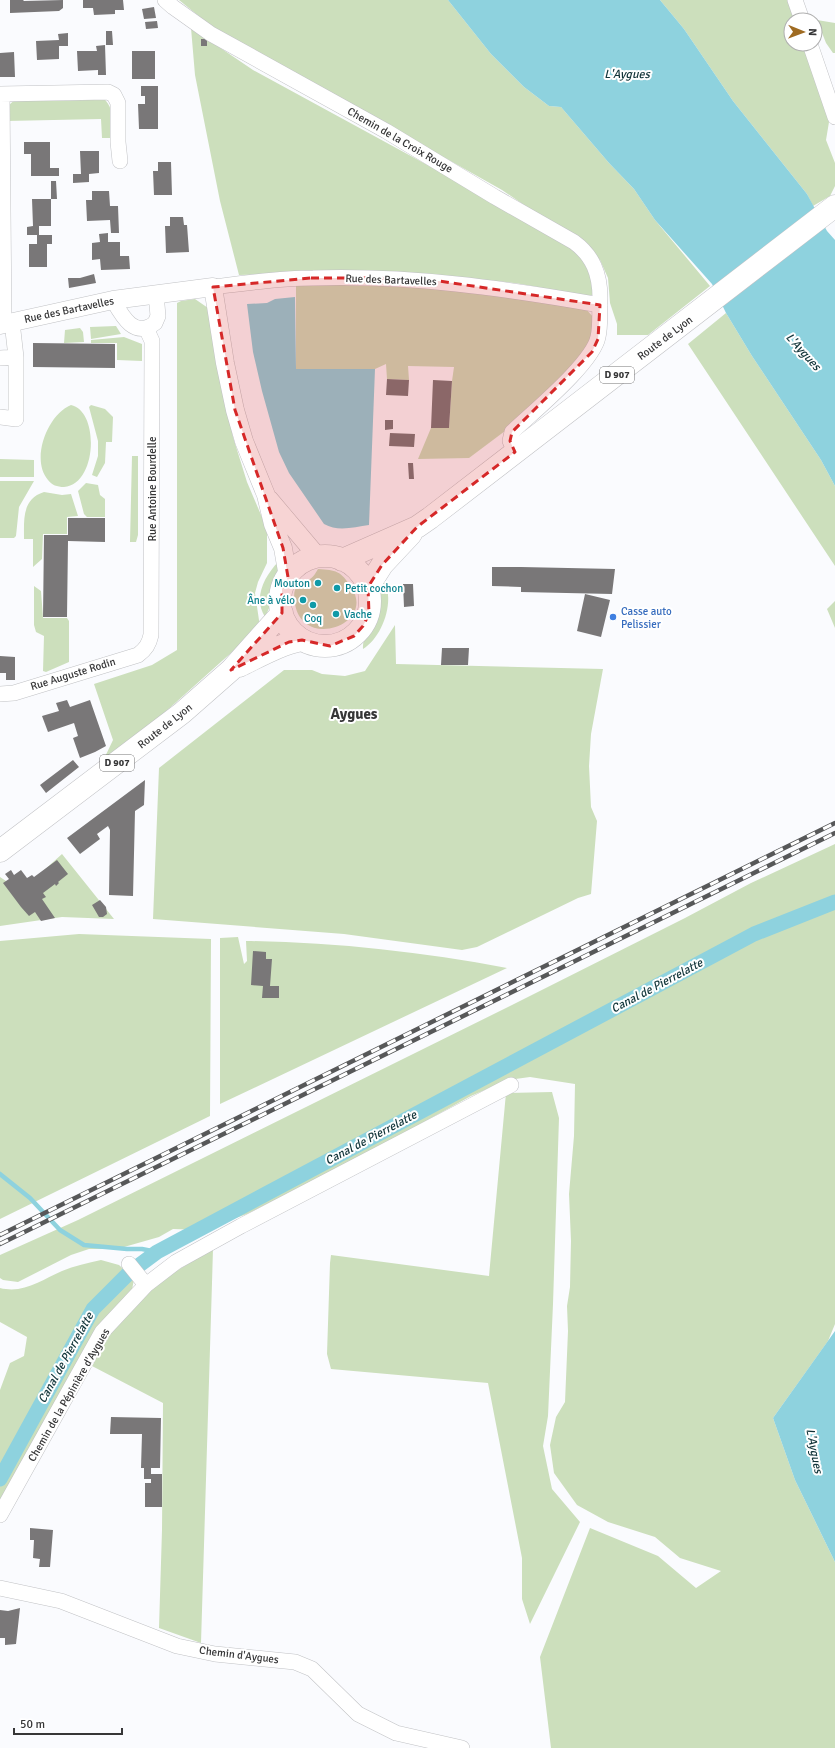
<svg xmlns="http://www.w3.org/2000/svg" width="835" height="1748" viewBox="0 0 835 1748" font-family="Signika,sans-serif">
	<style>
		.green { fill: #ccdfbc }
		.water { fill: #8ed2de }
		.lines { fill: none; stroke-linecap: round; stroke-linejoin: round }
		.stream { stroke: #8ed2de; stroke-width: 4.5 }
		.canal { stroke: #8ed2de; stroke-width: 15 }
		.building { fill: #797778 }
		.minor-casing { stroke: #c1c2c5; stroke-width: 16 }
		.tertiary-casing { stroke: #c1c2c5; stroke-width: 19 }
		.primary-casing { stroke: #c1c2c5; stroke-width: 23 }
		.minor { stroke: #fff; stroke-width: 15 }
		.tertiary { stroke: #fff; stroke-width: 18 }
		.primary { stroke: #fff; stroke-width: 22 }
		.rail-casing { stroke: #575859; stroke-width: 4.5 }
		.rail { stroke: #fff; stroke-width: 3; stroke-dasharray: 9; stroke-linecap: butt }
		.marked { fill: #d62828; fill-opacity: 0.2; stroke: #d62828; stroke-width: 3; stroke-dasharray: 8 5; stroke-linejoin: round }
		.culture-dot { fill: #0f9aa8; stroke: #fff; stroke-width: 1.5 }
		.shop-dot { fill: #3f7fe0; stroke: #fff; stroke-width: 1.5 }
		.labels { text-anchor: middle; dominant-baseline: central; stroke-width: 4; stroke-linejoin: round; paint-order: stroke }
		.shield { fill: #fff; stroke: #727273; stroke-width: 1 }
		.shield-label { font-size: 10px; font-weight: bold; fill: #363637 }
		.street-label { font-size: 11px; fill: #363637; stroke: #fff }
		.culture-label { font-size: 11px; fill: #0d838f; stroke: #fff; text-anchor: end }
		.shop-label { font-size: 11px; fill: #366cbe; stroke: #fff; text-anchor: start }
		.water-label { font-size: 12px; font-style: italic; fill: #113439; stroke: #fff }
		.district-label { font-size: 15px; font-weight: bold; fill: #363637; stroke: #fff }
	</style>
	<rect width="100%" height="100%" fill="#fafbfe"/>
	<path class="green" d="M179,0h269l43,54 33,33 25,19 12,1 48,56 25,26 21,31 55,66 -62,49h-31v-11l-7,-21 -2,-25 -8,-18 -17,-15 -81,-55 -291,-164z
		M660,0h130l7,20h-6v24h14l24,78 -3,18 9,23v23l-5,10 -17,10 -6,-12 -74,-93 -49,-72z
		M817,20l18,3v30h-2l-7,-10z
		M191,28l62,42 288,157 35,23 11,12 7,26 -2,7 -5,3c-27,-6 -54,-13 -81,-16 -88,-10 -178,-8 -267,-7l-19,-74 -25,-126z
		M25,96l1,5 63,-1 14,-2c12,10 9,25 9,40h-10l-1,-19 -95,2c0,-17 4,-19 19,-25z
		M296,284l144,3 145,21 9,10 1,23 -74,78 -52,39 -51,1 13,-31h18l3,-47 2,-14 -46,-1 1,14 -22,-1 -1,-15 -11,5h-79z
		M195,299l13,9 25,129 14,45 20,47v34l-9,19 -3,11 5,34 -106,95 -51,39 10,-21 -19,-56 58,-19 25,-15v-347l4,-2z
		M726,313l26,43 69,104 14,26v80l-147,-222z
		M116,326l5,8 -30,5 -1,-12z
		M80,328l3,4 1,10 -20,1 1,-13z
		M124,337l18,7v17l-25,-1v-17h-26v-3z
		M71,405c29,6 26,80 -7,82 -7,0 -12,-2 -16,-7 -18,-21 0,-66 23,-75z
		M91,405l14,4 8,8 -1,25h-6l-1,21 -8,14 -5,-2 6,-19v-15l-9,-34z
		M132,456h6v79l-2,7h-6z
		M0,459l34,1v17h-34z
		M0,481h34l-15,26 -3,29 -2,2h-14z
		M86,483l12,2 2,10 5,4v18h-18l-3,-3 -6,-23z
		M44,492l18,3 9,-1 7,22 -11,1v17h-24l-1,25 -9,8v-28h-9c0,-20 -2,-40 20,-47z
		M278,562l1,11 -6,8 -2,23 -6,13c-12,-19 -1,-40 13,-55z
		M318,569c18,1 23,2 33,18 26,37 -48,64 -56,17 -2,-9 -1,-16 5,-23 10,0 13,-3 18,-12z
		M383,578c13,21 0,59 -20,71 -1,-12 7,-18 11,-28 6,-14 3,-29 9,-43z
		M34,586l7,5 2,27h24l2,3v41l-23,10 -3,-1 1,-35 -8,-4 -2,-7z
		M835,601v27l-8,-19z
		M395,625l1,39 207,5 -12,65 -2,32 2,41 6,14 -6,73 -13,4 -101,49 -15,3 -118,-16 -191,-15 6,-151 125,-98h28l10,4 23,2 20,-5z
		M835,844v480l-7,17 -55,77 22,62 40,82v186h-284l-11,-91 50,-129 68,28 38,32 25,-17 -41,-13 -25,-21 -47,-15 -31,-17 -23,-32 -4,-28 6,-28 9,-15 3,-71 -1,-25 3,-19 1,-46 -2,-47 5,-58 1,-52 -45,-7 -22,3 -37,16 -96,53 -128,65 -45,16 -29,-1 -14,8 -42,12h-28l-18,6 -53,27 -15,-2 -3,-2v-23l78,-35 434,-215 173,-87 66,-35z
		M62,854l52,65 -52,-2 -62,9v-49l21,14z
		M79,934l132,5 -1,177 -210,103v-278z
		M238,937l6,27 3,-3 -1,-20c87,1 175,11 261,27l-287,136v-166z
		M552,1092l7,26 -6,186 -5,112 -5,30 9,43 28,33 -50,102 -8,-25v-41l-34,-175 -157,-14 -4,-15 3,-91 1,-8 158,21 17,-183z
		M213,1249l-1,34 -11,360 -42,-15 3,-98 1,-127 -71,-37 25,-45 46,-42z
		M101,1260l18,5 15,14 -2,11 -132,215v-115l10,-27 14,-7 3,-19 -27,-15v-34c24,6 41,-8 62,-17 12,-5 26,-8 39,-11z"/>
	<path class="water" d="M448,0h212l24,29 49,72 74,93 20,37 8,9v246l-14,-26 -69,-104 -26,-43 -14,-29 -57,-64 -21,-31 -25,-26 -48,-56 -12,-1 -25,-19 -33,-33z
		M295,297l1,72h79l-6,156c-15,2 -31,7 -45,-1l-35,-51 -10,-21 -17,-61 -9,-39 -6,-48 20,-1 8,-4z
		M835,1331v231l-40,-82 -22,-62z"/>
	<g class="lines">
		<path class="stream" d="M0,1174l30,24 30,32 24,15 43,4h15l15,3"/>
		<path class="canal" d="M0,1479l93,-170 37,-37 27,-20 597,-318 81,-32"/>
	</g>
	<path class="building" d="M10,0h13l1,1 39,-1v8l-4,3 -49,2z
		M83,0h40l1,10h-9v4l-21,1 -1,-7h-10z
		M154,7l2,11 -12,1 -2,-10z
		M157,21l1,7 -12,1 -1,-7z
		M106,31h6l1,14h-7z
		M68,33v13h-9v13l-22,1 -1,-19 23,-1 -1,-6z
		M201,39h6v7h-6z
		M105,45l1,30h-8v-5l-20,1 -1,-20h20l-1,-5z
		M132,51h23v28h-23z
		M14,52l1,25h-15v-24z
		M141,86h17v43h-19l-1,-25h7v-8h-4z
		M24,142h26v26h9v8h-28v-22h-7z
		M80,151h19v22l-10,1v8l-16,1v-9h8z
		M158,162h13l1,33h-18l-1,-24h5z
		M51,181h5l1,18h-6z
		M92,191h17l1,15h8l1,27h-8l-1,-13 -23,1 -1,-21h6z
		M32,199h19v27h-12v9h13v9h-5v23h-18v-23h8v-9h-10v-8l6,-1z
		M170,217h13l1,8h3l2,27 -23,1 -1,-27h5z
		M108,233v9h12v14h9l1,13 -29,1 -1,-11 -8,1v-17l8,-1 -1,-8z
		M94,274l2,9 -27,5 -1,-10h12z
		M33,343l82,1v24l-82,-1z
		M387,379l22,1 -1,16 -22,-1z
		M433,380l19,1 -3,47h-18z
		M385,420h8v9l-8,1z
		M390,433l25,1 -1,13 -25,-1z
		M408,463h5l1,16h-5z
		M68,518h37v24l-37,-1 -1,76h-24l1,-82h24z
		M492,567h29l94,2 -3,25 -91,-2v-5l-29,-1z
		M403,584h10l1,22 -10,1z
		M585,594l25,6 -9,37 -24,-6z
		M442,648h27l-1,17h-27z
		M0,656l15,1v23h-9v-7h-6z
		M67,700l3,7 20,-7 16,46 -11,6 -15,6 -7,-20 5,-2 -4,-13 -26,9 -6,-16 17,-5 -3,-8z
		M73,760l6,7 -33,26 -6,-8z
		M145,780l-1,25 -9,6 -2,85 -24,-1 1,-65 -2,-4 -11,8 3,5 -20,15 -13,-16z
		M57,860l11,14 -10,8 1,1 -3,3 -1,-2 -12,9 3,4 -4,2 13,19 -14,3 -6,-9 -6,4 -8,-9 -18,-24 6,-4 -4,-5 6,-4 3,5 7,-5 6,8 5,-3 2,2z
		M100,900l6,7 1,7 -4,3h-4l-7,-12z
		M253,951l13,1v7h6l-2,27h9v12h-17l1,-12 -12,-1z
		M111,1417l50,1 -1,50h-9v6h11v33h-17v-24h6v-4h-7v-11h-3l1,-34h-32z
		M30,1528l23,2 -3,37h-11l1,-8 -7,-1 1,-18h-4z
		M20,1608l-4,36 -11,1v-7h-5v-28l8,1z"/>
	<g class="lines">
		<g class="minor-casing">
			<path id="minor" d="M165,0l8,7 38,27 175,97 109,66 79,45c19,14 26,32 26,56 -1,13 1,26 -2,39 -5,26 -65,75 -86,95l-2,9 5,11
				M795,0l7,20
				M810,44l25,73
				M0,94l108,-2 6,3 4,8v39l2,19
				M2,94l2,230
				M213,287c32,-4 67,-9 100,-9 96,-3 191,10 287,27
				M113,300c9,16 21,39 42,23l3,-7 -2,-22
				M0,358l16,-1
				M0,417l16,2v-62l-4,-35
				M0,694l14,-1 124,-38c8,-6 11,-11 13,-20l1,-294 -6,-13
				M146,1285l30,-23 65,-36 270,-141
				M0,1515l102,-183 44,-47 -17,-21
				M0,1588l61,13 116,45 38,8 80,8 17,7 46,45 38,19 66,15"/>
		</g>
		<g class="tertiary-casing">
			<path id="tertiary" d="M0,325l113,-25 100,-13 12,76 10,47 9,31 22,54 7,29 10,24 5,29
				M269,499l49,58"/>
		</g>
		<g class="primary-casing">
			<path id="primary" d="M280 601a45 45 0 1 1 90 0a45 45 0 1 1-90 0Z
				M342,560l75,-33 13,-9 405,-312
				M368,587l14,-22 29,-31
				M239,666c21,-10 41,-22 63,-26
				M0,851l182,-138 49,-43 51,-57"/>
		</g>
		<use href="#minor" class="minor"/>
		<use href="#tertiary" class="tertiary"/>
		<use href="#primary" class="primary"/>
		<g class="rail-casing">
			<path id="rail" d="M0,1235l835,-412
				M0,1244l835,-411"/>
		</g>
		<use href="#rail" class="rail"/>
	</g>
	<path class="marked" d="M311,278h64l64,3 161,24 -2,34 -6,13 -80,80 -2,9 5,11 -98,75 -35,38 -14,22 1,27 -6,12 -9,10 -24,10 -28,-6 -13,2 -58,28 51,-57v-25l6,-11 -5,-29 -48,-138 -22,-123z"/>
	<g class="culture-dot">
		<circle cx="318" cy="583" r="4"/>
		<circle cx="337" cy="588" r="4"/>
		<circle cx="303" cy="600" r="4"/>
		<circle cx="313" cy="605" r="4"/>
		<circle cx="336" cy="614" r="4"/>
	</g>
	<circle class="shop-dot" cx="613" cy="617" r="4"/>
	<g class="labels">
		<g class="shield">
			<rect x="600" y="367" width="34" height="16" rx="3"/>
			<rect x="100" y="755" width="34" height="16" rx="3"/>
		</g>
		<g class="shield-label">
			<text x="617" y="375">D 907</text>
			<text x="117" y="763">D 907</text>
		</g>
		<g class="street-label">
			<text transform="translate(400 140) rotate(30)">Chemin de la Croix Rouge</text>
			<text transform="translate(391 280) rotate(2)">Rue des Bartavelles</text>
			<text transform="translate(69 310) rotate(-12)">Rue des Bartavelles</text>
			<text transform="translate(665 338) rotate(-37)">Route de Lyon</text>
			<text transform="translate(152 489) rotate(-90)">Rue Antoine Bourdelle</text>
			<text transform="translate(73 674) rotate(-17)">Rue Auguste Rodin</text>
			<text transform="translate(165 726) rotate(-38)">Route de Lyon</text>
			<text transform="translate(69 1395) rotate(-60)">Chemin de la Pépinière d'Aygues</text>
			<text transform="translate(239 1655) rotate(7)">Chemin d'Aygues</text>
		</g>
		<g class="culture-label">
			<text x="310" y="583">Mouton</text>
			<text x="345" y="588" text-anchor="start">Petit cochon</text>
			<text x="295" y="600">Âne à vélo</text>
			<text x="344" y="614" text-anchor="start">Vache</text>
			<text x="313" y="618" text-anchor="middle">Coq</text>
		</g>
		<g class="shop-label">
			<text x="621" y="611">Casse auto<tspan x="621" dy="13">Pelissier</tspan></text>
		</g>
		<g class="water-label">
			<text x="627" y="74">L'Aygues</text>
			<text transform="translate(803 352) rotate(48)">L'Aygues</text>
			<text transform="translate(657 986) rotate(-28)">Canal de Pierrelatte</text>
			<text transform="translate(371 1138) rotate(-28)">Canal de Pierrelatte</text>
			<text transform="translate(66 1358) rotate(-61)">Canal de Pierrelatte</text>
			<text transform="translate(814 1451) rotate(79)">L'Aygues</text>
		</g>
		<g class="district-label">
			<text x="354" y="714">Aygues</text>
		</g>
	</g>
	<g transform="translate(803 32) rotate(91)"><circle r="19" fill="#ffffff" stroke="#afafaf"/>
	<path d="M0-3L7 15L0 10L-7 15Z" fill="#9f6b22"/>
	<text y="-6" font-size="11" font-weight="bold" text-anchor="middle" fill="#363637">N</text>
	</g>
	<path d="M14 1728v6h108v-6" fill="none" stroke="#363637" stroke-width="2"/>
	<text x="20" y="1728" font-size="12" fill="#363637" stroke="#ffffff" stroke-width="3" paint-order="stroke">50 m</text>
</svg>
